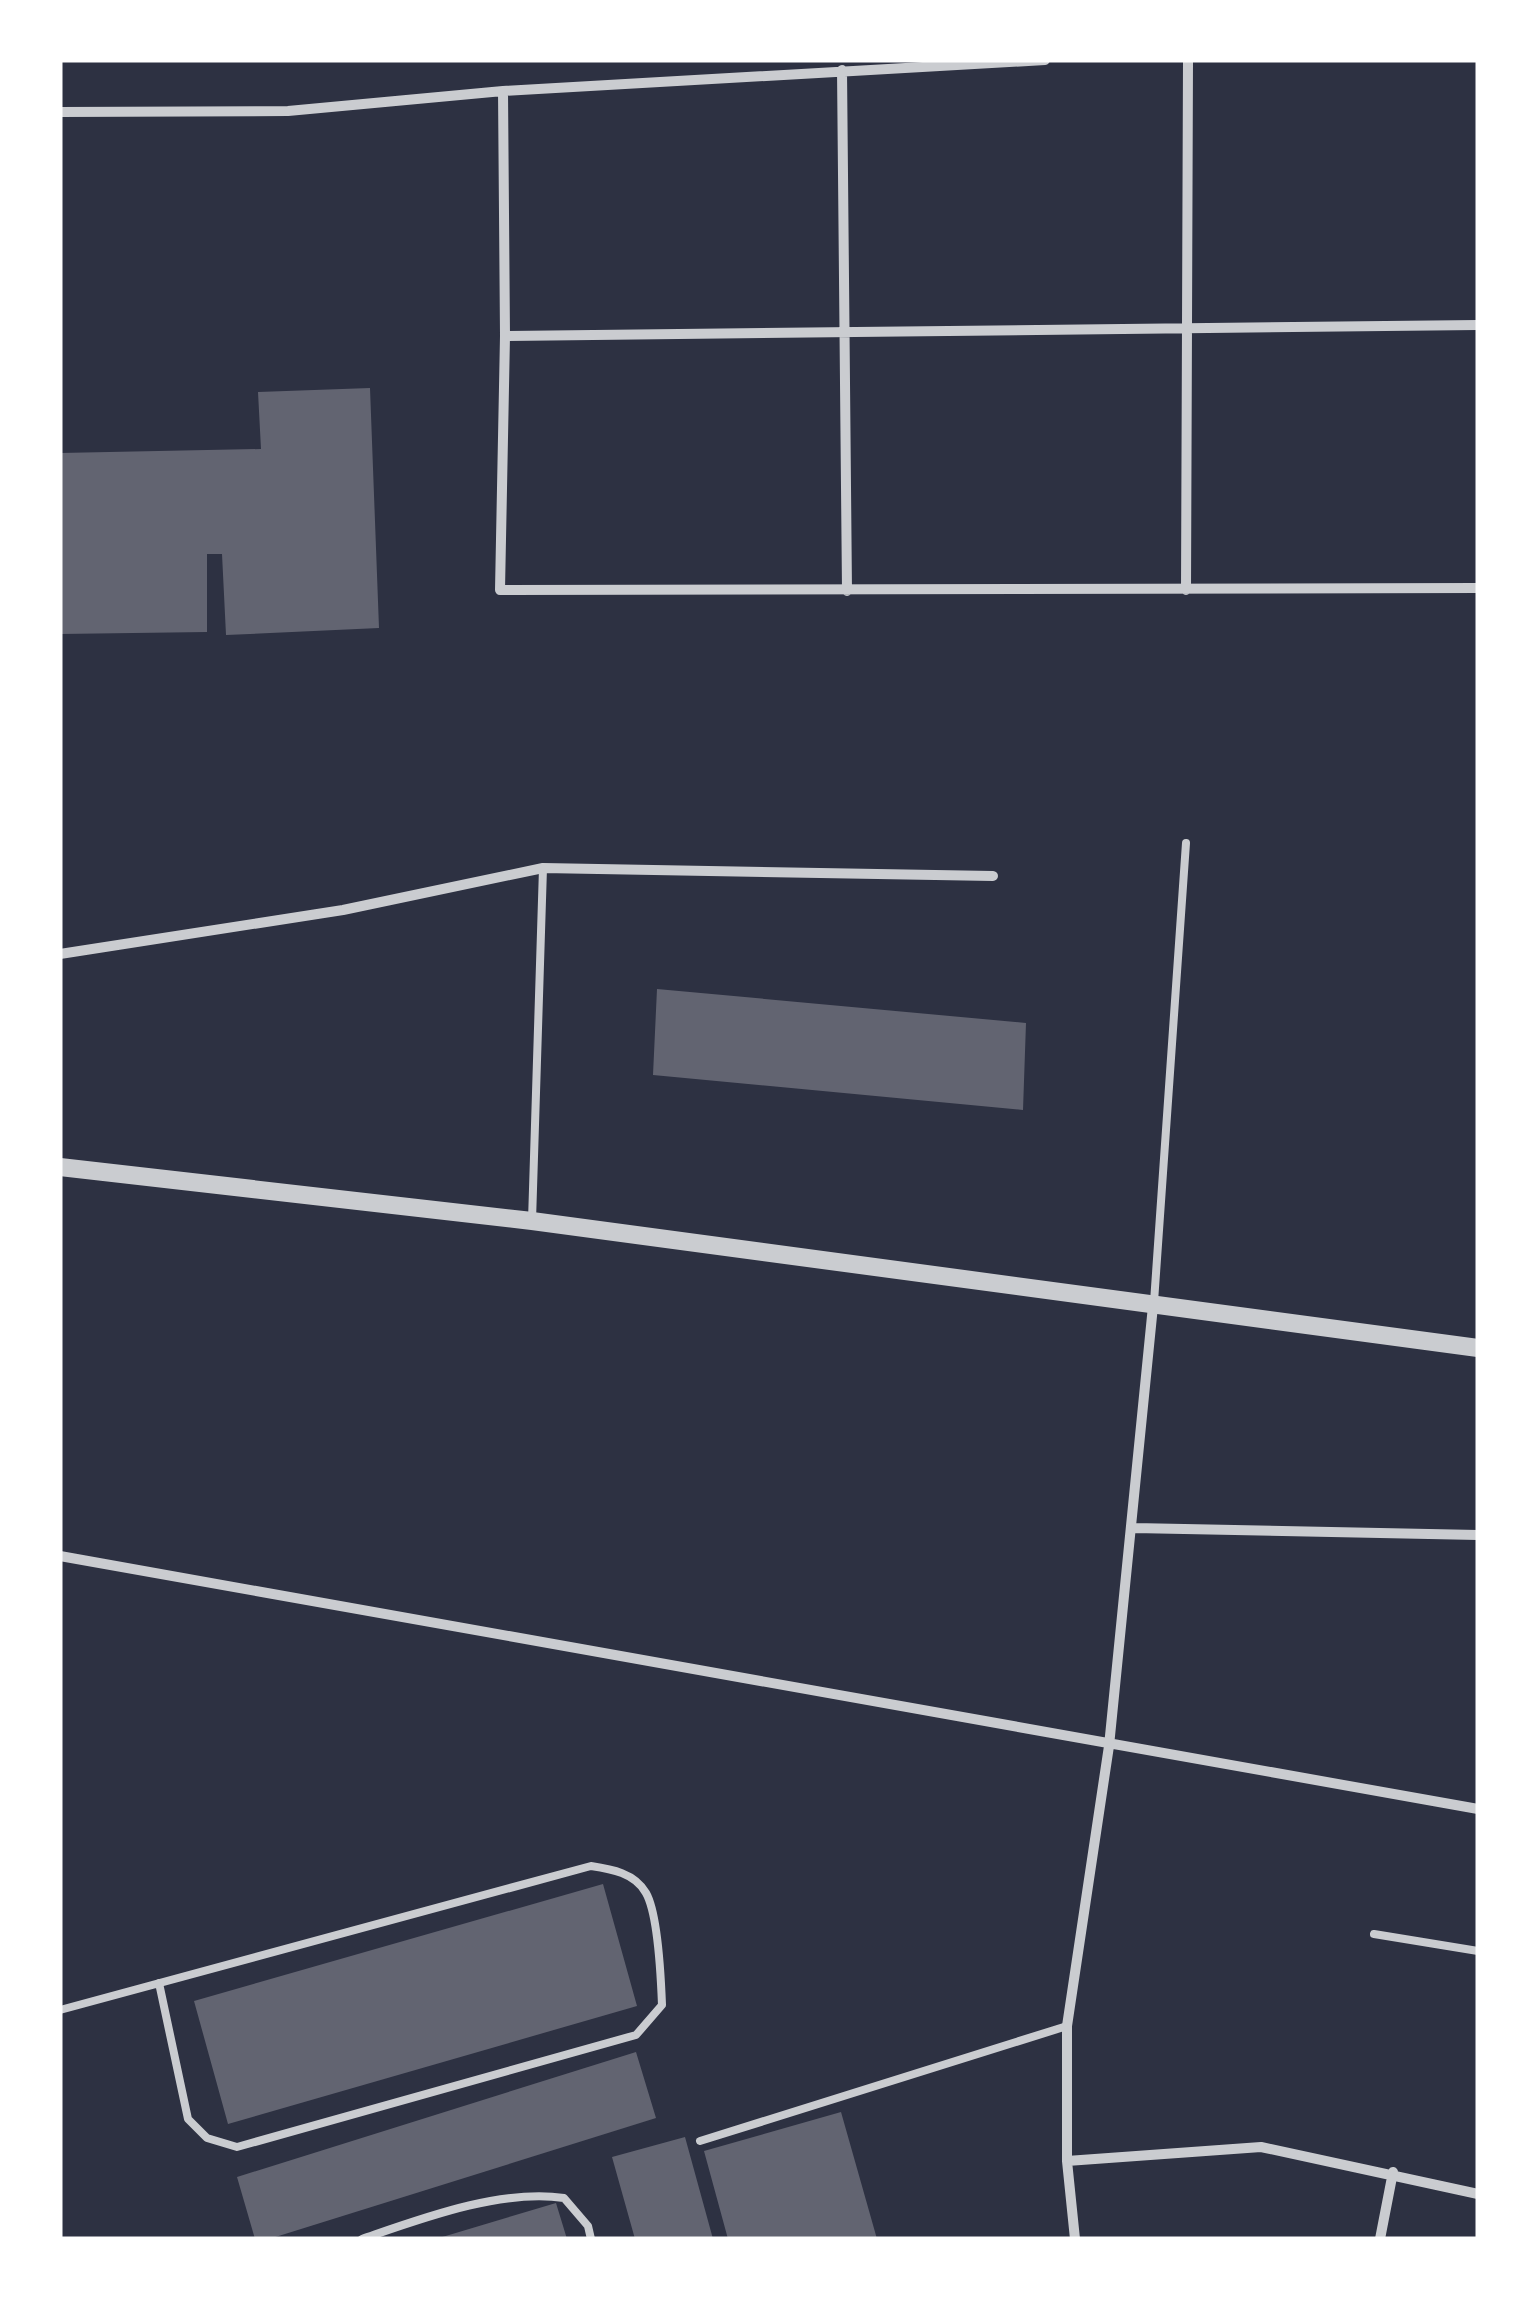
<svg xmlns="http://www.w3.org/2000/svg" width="1538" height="2299" viewBox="0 0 1538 2299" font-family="'Work Sans',sans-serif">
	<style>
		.building { fill: #626471 }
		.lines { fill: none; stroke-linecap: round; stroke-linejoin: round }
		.service { stroke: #caccd0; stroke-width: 8 }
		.minor { stroke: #caccd0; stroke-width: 10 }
		.tertiary { stroke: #caccd0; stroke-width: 18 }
	</style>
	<rect width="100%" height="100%" fill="#2d3142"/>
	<path class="building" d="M370,388l9,240 -153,7 -4,-81h-15v78l-147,2v-181l201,-4 -3,-57z
		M657,989l369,34 -3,87 -370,-35z
		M603,1884l34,122 -409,118 -34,-123z
		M636,2052l20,66 -387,121h-14l-18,-62z
		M841,2112l36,127h-149l-24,-88z
		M685,2137l28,102h-78l-23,-82z
		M556,2203l11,36h-128v-1z"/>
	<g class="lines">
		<path class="service" d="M532,1221l11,-353
			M1154,1302l32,-459
			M1374,1934l104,17
			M60,2010l531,-144c20,3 44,7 55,27 12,21 15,86 16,112l-26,30 -399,112 -30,-9 -19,-19 -29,-136
			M700,2141l367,-115
			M362,2239c61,-21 138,-50 202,-41l24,28 3,13"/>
		<path class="minor" d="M842,70l5,521
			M503,91l2,245 -5,254 978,-2
			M60,112l228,-1 215,-20 542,-31
			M505,336l973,-11
			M1186,590l2,-530
			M60,954l283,-44 200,-42 450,8
			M1134,1528l344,7
			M60,1556l1418,253
			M1067,2161l194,-14 217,47
			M1075,2239l-8,-78v-135l42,-280 44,-440
			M1380,2239l13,-67"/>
		<path class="tertiary" d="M60,1167l472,54 946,127"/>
	</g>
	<rect width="1538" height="2299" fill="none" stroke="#ffffff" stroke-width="125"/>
</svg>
